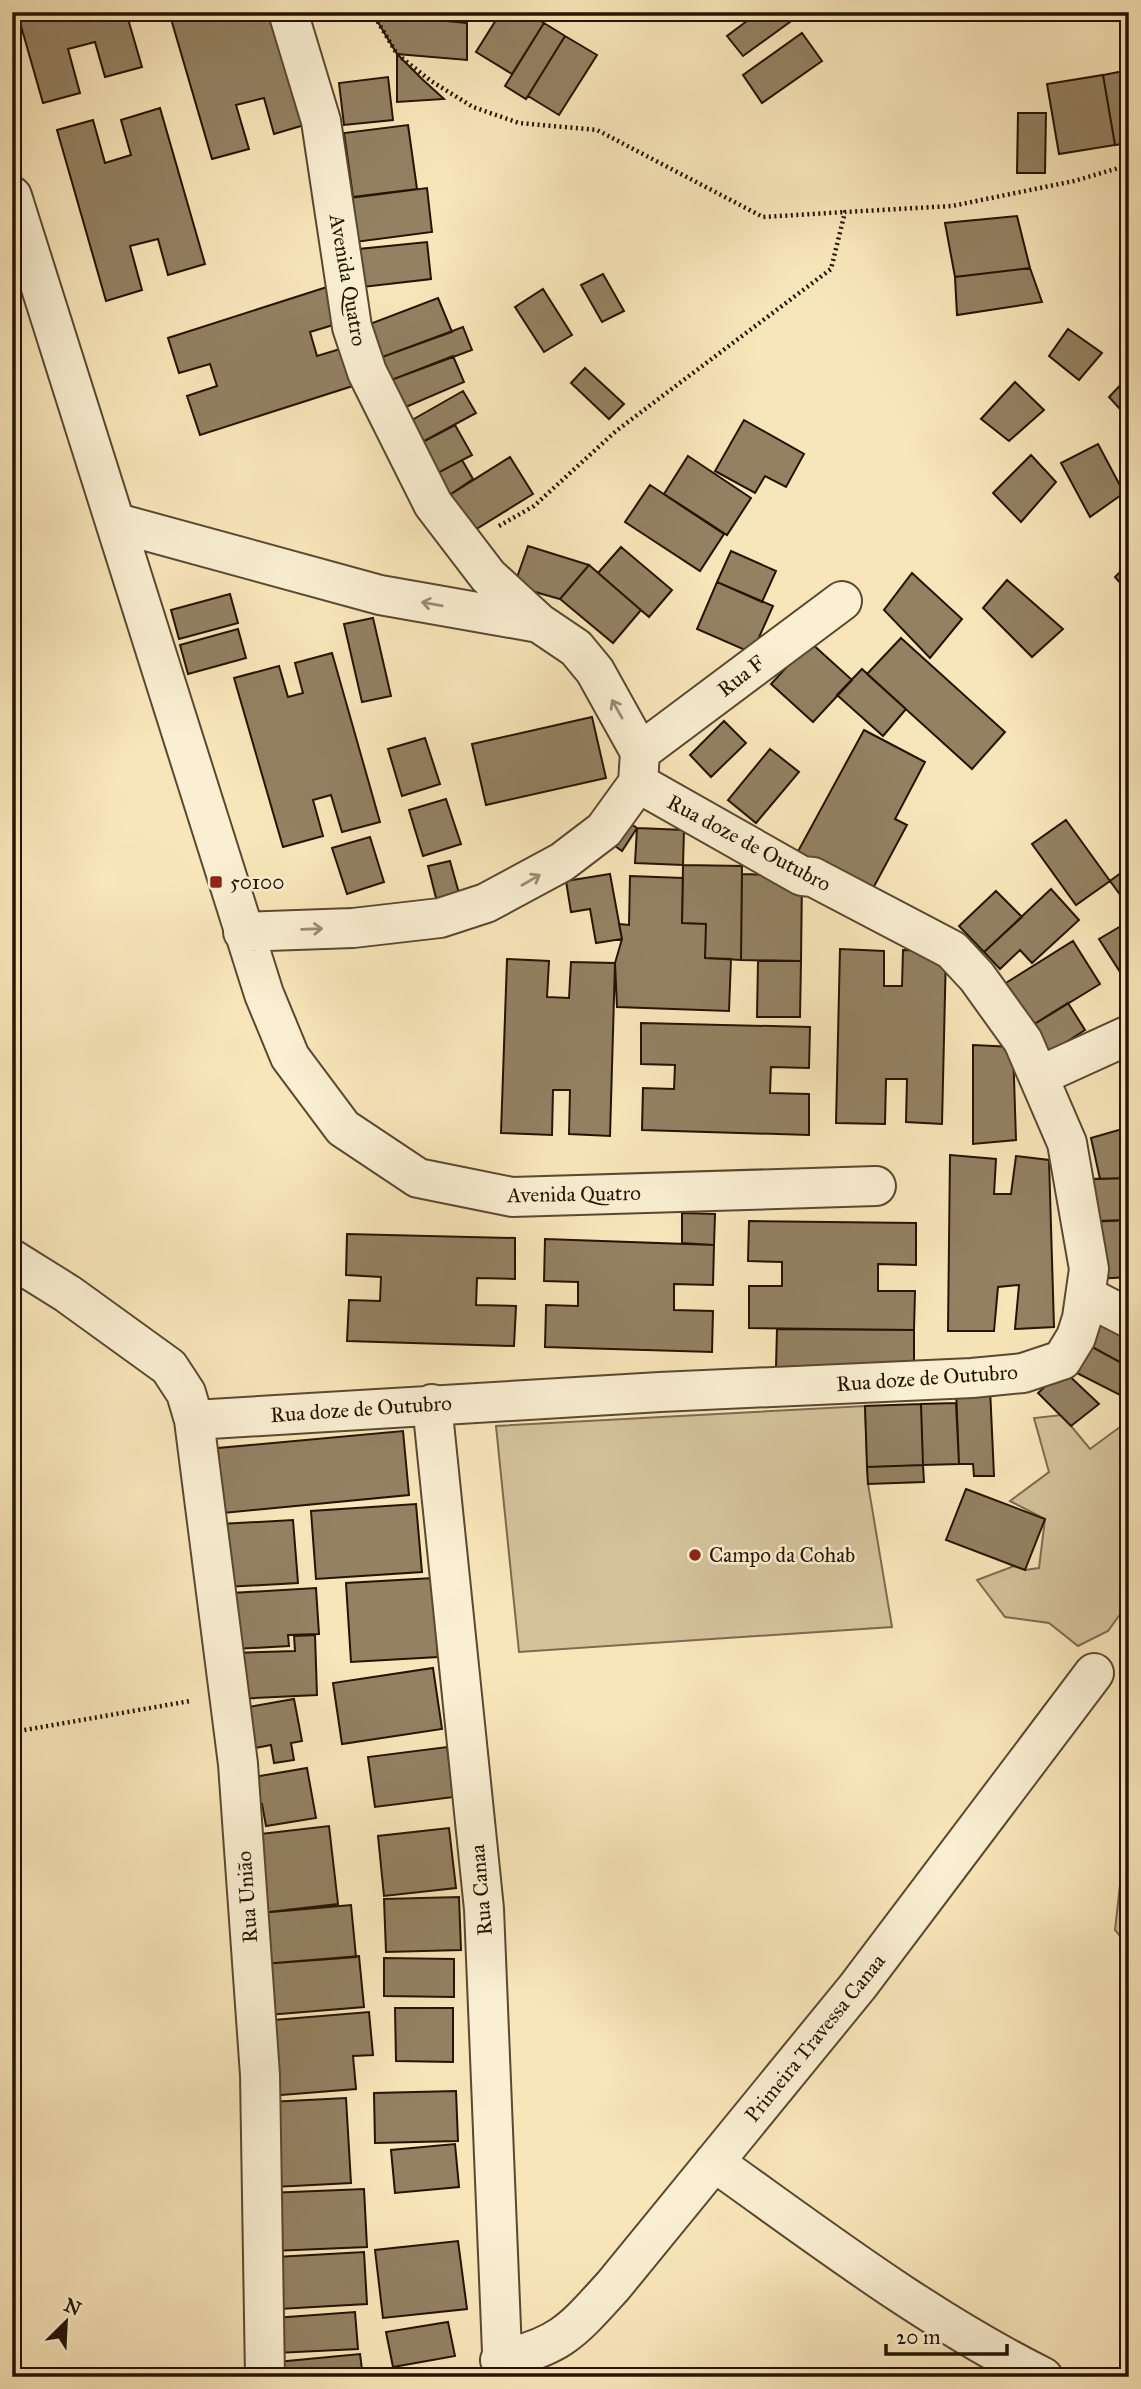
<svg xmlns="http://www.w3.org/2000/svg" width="1141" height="2389" viewBox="0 0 1141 2389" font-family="'IM FELL Great Primer',serif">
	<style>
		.green { fill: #d4c29b; stroke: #7c6a4e; stroke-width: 2 }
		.building { fill: #938162; stroke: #251302; stroke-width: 2 }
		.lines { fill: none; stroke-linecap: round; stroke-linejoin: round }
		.minor-casing { stroke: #5a4830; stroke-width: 42 }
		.path { stroke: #251302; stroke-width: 4.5; stroke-dasharray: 2 3.5; stroke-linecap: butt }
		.minor { stroke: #faefd2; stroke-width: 38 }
		.oneway { stroke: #9a8c74 }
		.poi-dot { fill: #8f2418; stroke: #faefd2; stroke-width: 2.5 }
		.labels { text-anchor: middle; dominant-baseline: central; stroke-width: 5; stroke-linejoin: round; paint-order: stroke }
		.street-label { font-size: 21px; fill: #251302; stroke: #faefd2 }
		.poi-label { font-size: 21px; fill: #251302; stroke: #faefd2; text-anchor: start }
	</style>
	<rect width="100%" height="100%" fill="#f8e6ba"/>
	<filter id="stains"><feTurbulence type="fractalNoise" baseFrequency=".00286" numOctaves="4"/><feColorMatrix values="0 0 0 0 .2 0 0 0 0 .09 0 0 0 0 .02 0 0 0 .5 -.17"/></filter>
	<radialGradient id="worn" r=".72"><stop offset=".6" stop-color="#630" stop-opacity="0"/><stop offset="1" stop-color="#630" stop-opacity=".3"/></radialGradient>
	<path class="green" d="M865,1406l3,78 24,143 -373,25 -23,-226z
		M1062,1415l28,34 34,-25 5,6v172l-21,29 -30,15 -29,-23 -44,-6 -28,-37 37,-14 11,4 14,-2 6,-49 -35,-18 39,-29 -15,-54z
		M1126,1831l3,1v115l-14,-17z"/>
	<path class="building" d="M17,12h109l16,55 -37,10 -10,-35 -27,7 12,44 -37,10z
		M169,12h40l2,9 26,-9h42l32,111 -37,11 -10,-36 -28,7 13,44 -37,10z
		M501,12h26l17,11 -32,51 -36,-22z
		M759,12h30l5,7 -51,37 -16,-20z
		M373,14l94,9v37l-70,-6z
		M544,23l21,13 -39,63 -21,-13z
		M802,33l20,28 -60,42 -19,-28z
		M565,36l32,19 -38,60 -31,-19z
		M397,54l25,25 22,20 -47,3z
		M1129,70v73l-14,2 -12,-70z
		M1103,75l12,70 -56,9 -12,-70z
		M388,77l5,43 -49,5 -5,-42z
		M160,108l45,156 -37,11 -10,-36 -28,7 12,44 -36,11 -49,-171 36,-10 12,43 26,-8 -10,-35z
		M1018,113h28l-1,60h-28z
		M408,125l9,64 -64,8 -9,-64z
		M427,188l5,44 -84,11 -6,-44z
		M1017,216l13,52 -75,9 -10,-54z
		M427,242l4,37 -68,8 -4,-38z
		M1030,268l12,34 -85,13 -2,-38z
		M603,274l21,37 -22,11 -21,-37z
		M330,286l13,36 -33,10 7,24 33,-10 12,37 -162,52 -13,-39 30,-10 -7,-22 -31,9 -11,-35z
		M543,289l29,46 -28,17 -29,-45z
		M438,298l14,34 -78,28 -12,-33z
		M463,327l9,23 -86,32 -12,-22z
		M1068,329l34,24 -23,27 -30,-24z
		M453,356l11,26 -65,28 -13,-28z
		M585,368l39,36 -15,15 -38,-36z
		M1129,376v43l-20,-22z
		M1015,382l29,28 -35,31 -28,-22z
		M463,391l13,22 -59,32 -12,-21z
		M744,420l60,34 -18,33 -21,-11 -10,17 -40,-22z
		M455,425l17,30 -38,20 -17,-30z
		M1098,444l26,49 -34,24 -29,-54z
		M1031,455l25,27 -35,40 -28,-29z
		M688,456l63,42 -24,37 -63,-41z
		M510,457l23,37 -68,42 -17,-40z
		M462,460l11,19 -25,17 -14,-21z
		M650,485l74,49 -24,37 -75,-49z
		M528,546l61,19 -29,34 -46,-13z
		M621,547l51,43 -23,27 -51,-44z
		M731,551l45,20 -14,31 -45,-20z
		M1129,563v30l-14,-16z
		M589,565l52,45 -28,33 -53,-44z
		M912,573l50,46 -32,39 -46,-48z
		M1007,580l56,49 -31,28 -49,-49z
		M717,582l56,24 -21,47 -55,-24z
		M230,594l8,29 -59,16 -8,-29z
		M373,618l18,78 -29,6 -18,-78z
		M238,629l8,29 -58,16 -8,-29z
		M901,638l104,94 -33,37 -105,-95z
		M810,642l42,38 -39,42 -42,-38z
		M332,653l48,169 -38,10 -11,-37 -18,5 10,36 -40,11 -49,-169 45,-12 9,31 15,-4 -8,-30z
		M862,669l44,40 -23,27 -46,-41z
		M592,717l14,61 -120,27 -14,-61z
		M724,721l22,22 -35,34 -21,-22z
		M864,730l61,32 -30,57 12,6 -37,69 -74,-39z
		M425,738l15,46 -38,12 -14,-47z
		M770,749l29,23 -43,51 -28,-23z
		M446,799l15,45 -38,12 -14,-46z
		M622,818l15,10 -15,23 -15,-11z
		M1066,820l44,61 -34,24 -44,-61z
		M637,828l47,2 -1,35 -48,-2z
		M370,837l14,45 -37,12 -15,-46z
		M450,861l12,43 -23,6 -11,-44z
		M683,865l59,1 -1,94 -36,-2 1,-34 -24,-1z
		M1129,867v36l-2,1 -17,-23z
		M610,874l12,65 -26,4 -6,-34 -19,3 -5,-31z
		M742,874l60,2 -1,85 -60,-1z
		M630,876l53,2 -1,45 24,1 -1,34 26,1 -2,52 -112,-4 -2,-44 7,-24 -3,-15 10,1z
		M1051,889l28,31 -47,43 -12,-13 -20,19 -16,-17z
		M996,891l26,26 -38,35 -25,-26z
		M1126,923l3,5v58l-30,-47z
		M1073,941l27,43 -72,44 -27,-42z
		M840,949l44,2v35h18l1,-36 43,1 -4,173 -36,-2 1,-43h-21l-1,45 -49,-1z
		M507,959l42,2 -2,36 22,1 2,-36 44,1 -5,173 -41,-2 1,-44h-17l-1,45 -51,-2z
		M758,961h43l-1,56h-43z
		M1068,1003l17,27 -39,25 -18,-27z
		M641,1023l169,4 -1,41 -38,-1 -1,26 39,1v41l-167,-5 1,-42 31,1 1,-24 -34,-1z
		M973,1045l40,2 3,93 -43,4z
		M1129,1127v51l-29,1 -9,-41z
		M950,1155l46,4 -2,35h17l5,-38 33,4 5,167 -39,2 4,-44 -21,2 -4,44h-46z
		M1129,1178v42l-38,2 -3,-43z
		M682,1213l33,1 -1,31 -32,-2z
		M1129,1220v57l-33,2 -2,-58z
		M749,1221l167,2v42l-38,-1v27h37l-1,39 -165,-2v-42h33v-24l-34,-1z
		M347,1234l168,4v41l-38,-1 -1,27 40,1 -2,40 -167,-5 2,-41 31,1 1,-24 -35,-2z
		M545,1239l169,6 -1,40 -39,-1v26l39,1 -1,41 -167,-5 1,-42 32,1v-24l-34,-1z
		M1096,1318l33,17v32l-46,-25z
		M777,1329l137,1v38l-138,-1z
		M1083,1342l46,25v16l-7,13 -53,-27z
		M1063,1370l36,34 -28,22 -33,-33z
		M990,1388l4,88h-20l-1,-12h-14l-3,-75z
		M956,1403l3,61 -36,1 -2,-61z
		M921,1404l2,61 -56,2 -2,-61z
		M403,1431l6,64 -196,19 -6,-65z
		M923,1465l1,17 -56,2 -1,-17z
		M966,1489l79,30 -20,51 -79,-30z
		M416,1504l6,68 -106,7 -5,-68z
		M293,1520l5,63 -73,4 -5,-63z
		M433,1578l5,79 -87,5 -5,-79z
		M316,1588l3,46 -31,1 1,11 -54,3 -3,-56z
		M315,1635l2,60 -81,4 -2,-46 61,-2 -1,-15z
		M433,1668l9,61 -100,15 -9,-61z
		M294,1699l8,42 -11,2 3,17 -20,3 -3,-18 -21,4 -7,-41z
		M447,1747l7,50 -79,10 -7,-50z
		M307,1768l9,50 -50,8 -4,-22 -8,2 -6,-28z
		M329,1826l9,78 -78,9 -9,-78z
		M449,1828l7,60 -72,8 -6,-60z
		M459,1897l2,53 -75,2 -2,-53z
		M351,1905l5,52 -92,7 -4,-51z
		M359,1956l5,51 -96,8 -4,-51z
		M384,1958l70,1v38l-70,-1z
		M395,2008h58v54l-57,-1z
		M369,2012l4,43 -20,1 3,33 -87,7 -7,-75z
		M456,2091l2,50 -83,2 -1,-50z
		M346,2098l5,85 -77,4 -5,-85z
		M455,2144l4,43 -64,6 -4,-43z
		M364,2189l3,58 -95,4 -4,-58z
		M458,2241l9,68 -84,9 -8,-68z
		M364,2252l3,52 -88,5 -3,-52z
		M355,2312l3,37 -82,4 -2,-35z
		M448,2322l7,34 -62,11 -7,-35z
		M360,2354l3,23h-85l-1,-15z"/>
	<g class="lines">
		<g class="minor-casing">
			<path id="minor" d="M288,12l33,109 31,206 15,45 66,132 55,72 51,47
				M12,196l252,798 26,63 53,71 75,50 94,19 364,-11
				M117,523l263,72 159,28 37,25 19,23 45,81 -2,31 -34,47 -42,32 -76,41 -46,15 -87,10 -110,4
				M640,752l202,-151
				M1039,1076l90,-41
				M12,1259l56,35 101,73 17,26 8,27 44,344 22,311 5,302
				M1088,1297l41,21
				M432,1404l52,505 19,468
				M194,1420l466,-28 312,-14 51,-5 39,-13 14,-23 6,-19 7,-49 -22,-126 -44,-102 -46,-64 -25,-27 -139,-73 -11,-1 -164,-93
				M714,2162c107,76 211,156 329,215
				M500,2360c61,-14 72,-29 113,-74l245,-300 236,-313"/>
		</g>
		<path class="path" d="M372,12l25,42 34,27 42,26 46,16 78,7 166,87 82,-5
			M499,526l35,-20 82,-75 215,-162 14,-57 107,-6 122,-25 55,-16
			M19,1731l171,-30"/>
		<use href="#minor" class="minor"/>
	</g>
	<defs><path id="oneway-shaft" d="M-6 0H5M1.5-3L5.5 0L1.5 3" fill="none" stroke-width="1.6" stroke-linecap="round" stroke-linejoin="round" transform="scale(1.75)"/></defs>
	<g class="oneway">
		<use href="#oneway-shaft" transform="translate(432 604) rotate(-170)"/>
		<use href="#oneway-shaft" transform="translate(617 709) rotate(-119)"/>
		<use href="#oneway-shaft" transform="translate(531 880) rotate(-30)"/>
		<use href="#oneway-shaft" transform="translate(312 929) rotate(-2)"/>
	</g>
	<g class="poi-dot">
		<rect x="209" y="875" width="14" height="14" rx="3.5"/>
		<circle cx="695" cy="1555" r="7"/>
	</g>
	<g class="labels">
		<g class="street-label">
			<text transform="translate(348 280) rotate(80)">Avenida Quatro</text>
			<text transform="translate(741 676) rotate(-38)">Rua F</text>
			<text transform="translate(749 843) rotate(28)">Rua doze de Outubro</text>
			<text transform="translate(574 1194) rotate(-1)">Avenida Quatro</text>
			<text transform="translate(927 1378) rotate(-4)">Rua doze de Outubro</text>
			<text transform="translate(361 1409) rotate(-4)">Rua doze de Outubro</text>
			<text transform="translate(481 1890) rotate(-95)">Rua Canaa</text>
			<text transform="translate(247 1897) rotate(-94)">Rua União</text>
			<text transform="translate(815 2038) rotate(-51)">Primeira Travessa Canaa</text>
		</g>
		<g class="poi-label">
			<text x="230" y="882">50100</text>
			<text x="709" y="1555">Campo da Cohab</text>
		</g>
	</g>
	<rect width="1141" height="2389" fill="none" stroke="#f8e6ba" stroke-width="42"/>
	<rect x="14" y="14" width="1113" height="2361" fill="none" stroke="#251302" stroke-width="3.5"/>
	<rect x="21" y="21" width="1099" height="2347" fill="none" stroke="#251302" stroke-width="2"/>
	<g transform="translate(66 2322) rotate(24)" stroke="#faefd2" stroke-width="5" paint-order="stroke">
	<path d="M0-5L12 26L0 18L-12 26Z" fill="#251302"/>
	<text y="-10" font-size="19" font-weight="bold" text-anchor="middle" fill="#251302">N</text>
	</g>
	<path d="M886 2344v10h121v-10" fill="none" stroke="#251302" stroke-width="3.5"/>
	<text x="896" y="2344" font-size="21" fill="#251302" stroke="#faefd2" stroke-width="5" paint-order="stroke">20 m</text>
	<rect width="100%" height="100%" filter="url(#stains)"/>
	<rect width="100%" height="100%" fill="url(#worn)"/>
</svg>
